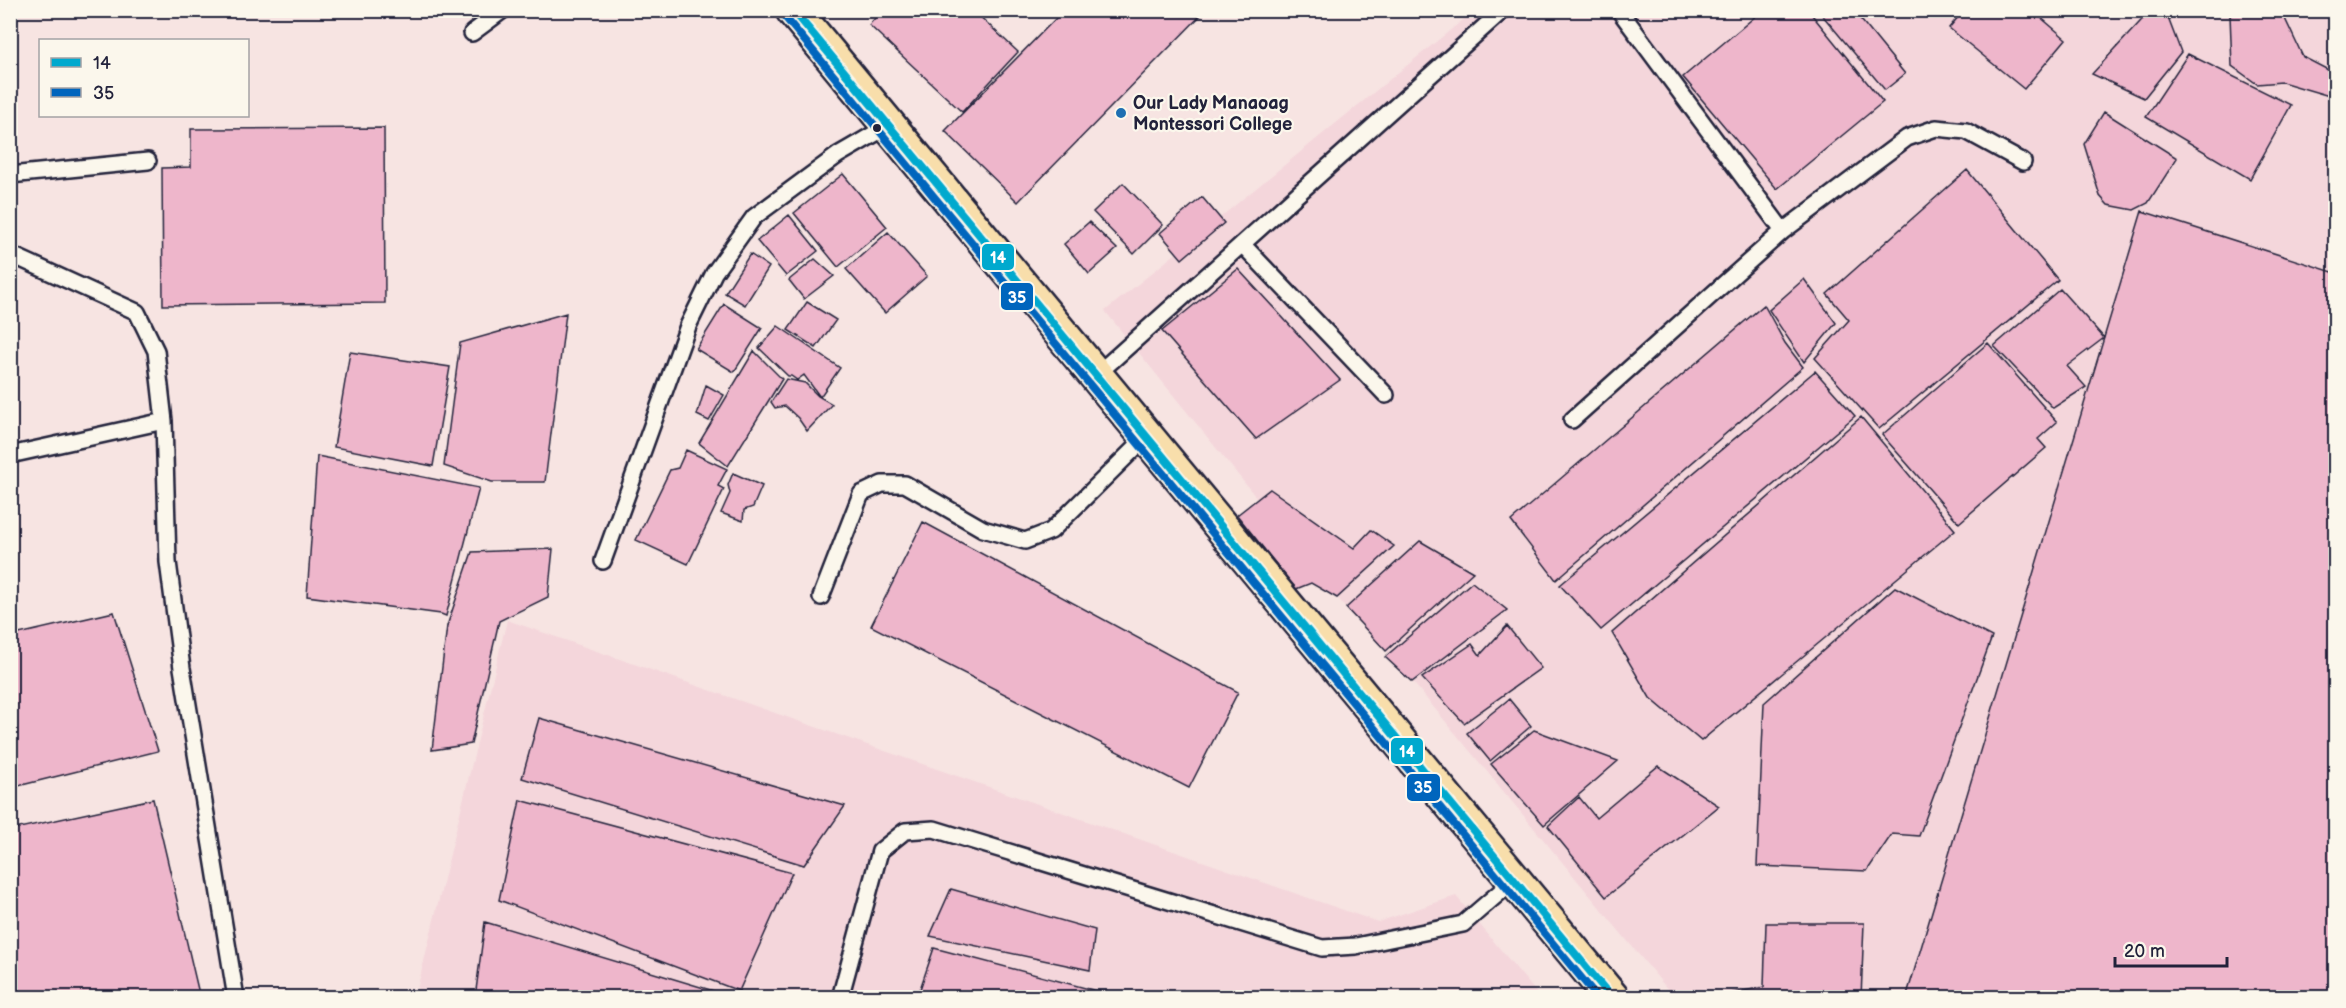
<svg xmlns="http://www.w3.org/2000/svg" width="2346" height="1008" viewBox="0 0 2346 1008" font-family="'Balsamiq Sans',sans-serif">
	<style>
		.built { fill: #f4d6db }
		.building { fill: #eeb6cb; stroke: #22223b; stroke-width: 1.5 }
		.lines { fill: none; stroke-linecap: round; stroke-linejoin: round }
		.service-casing { stroke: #22223b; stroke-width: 20 }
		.trunk-casing { stroke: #22223b; stroke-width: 38 }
		.service { stroke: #fbf7ec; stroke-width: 15 }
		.trunk { stroke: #f8deab; stroke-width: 33 }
		.bus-1-casing { stroke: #fbf7ec; stroke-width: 12 }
		.bus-2-casing { stroke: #fbf7ec; stroke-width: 12 }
		.bus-1 { stroke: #00a9ce; stroke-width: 8 }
		.bus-2 { stroke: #0065bd; stroke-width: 8 }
		.poi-dot { fill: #1f6fb2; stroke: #fbf7ec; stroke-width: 2 }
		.bus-dot { fill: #22223b; stroke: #fbf7ec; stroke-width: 2 }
		.labels { text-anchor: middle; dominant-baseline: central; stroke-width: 4.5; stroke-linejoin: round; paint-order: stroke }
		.poi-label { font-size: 18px; font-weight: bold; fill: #22223b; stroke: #fbf7ec; text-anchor: start }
		.line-badge { stroke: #fbf7ec; stroke-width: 2 }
		.badge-label { font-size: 16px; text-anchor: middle; font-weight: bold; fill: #fff }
	</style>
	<rect width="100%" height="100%" fill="#f7e4e2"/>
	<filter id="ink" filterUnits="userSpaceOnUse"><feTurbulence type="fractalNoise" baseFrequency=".0167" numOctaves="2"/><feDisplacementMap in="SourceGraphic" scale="12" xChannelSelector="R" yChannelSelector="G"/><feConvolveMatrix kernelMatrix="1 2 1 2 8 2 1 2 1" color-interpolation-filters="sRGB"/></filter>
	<g filter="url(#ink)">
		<path class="built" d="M1474,11h861v986h-661l-282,-340 -46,-49 -241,-297z
			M507,620l871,302 78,-26 84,101 -1125,1z"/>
		<path class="building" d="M882,10h91l45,42 -56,60 -93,-87z
			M1064,10h142l-188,192 -73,-71z
			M1763,10h45l75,92 -106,87 -94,-112z
			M1818,10h35l52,64 -20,16z
			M1964,10h68l34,29 -42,50 -75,-61z
			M2151,10h14l16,42 -37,46 -52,-24z
			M2252,10h29l22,47 33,17v24l-54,-16 -25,2 -25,-18 -2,-51z
			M2188,54l103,51 -41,74 -104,-62z
			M2104,112l73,46 -29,45 -14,7 -26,-5 -8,-9 -16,-52z
			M384,128l1,175 -222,2 -1,-137 29,-1v-38z
			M1967,170l91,110 -179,149 -64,-71 34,-38 -22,-26z
			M843,174l44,53 -49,40 -44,-54z
			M1123,183l40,42 -29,29 -41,-42z
			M1202,197l22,26 -42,36 -22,-26z
			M2142,211l194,62v725h-430z
			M789,215l29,36 -32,25 -29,-35z
			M1089,222l28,27 -28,25 -25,-30z
			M888,232l39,44 -42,37 -39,-44z
			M750,254l19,13 -24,38 -20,-12z
			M815,259l19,17 -30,23 -15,-19z
			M1238,269l102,111 -84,59 -94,-108z
			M1804,279l32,44 -32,39 -35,-52z
			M2060,289l44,49 -37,28 19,21 -33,21 -59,-62z
			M807,302l29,18 -20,28 -28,-18z
			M724,304l38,24 -28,44 -38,-23z
			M1764,305l21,38 18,24 -247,213 -45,-59z
			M566,313l-21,169h-53l-48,-16 16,-123z
			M778,326l62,42 -20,29 -16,-22 -7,5 -6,-4h-3l-29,-28z
			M1988,343l69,79 -19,17 8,9 -87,75 -77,-88z
			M754,351l28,28 -54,87 -29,-23z
			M350,352l100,15 -17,99 -99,-19z
			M1815,371l40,45 -254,214 -41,-45z
			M786,379l19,4 13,13 14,8 -25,27 -9,-13 -13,-12 -10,2 -4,-6z
			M706,385l18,10 -15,26 -12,-6z
			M1861,417l94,113 -254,211 -51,-43 -38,-65z
			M686,450l41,19 -9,17 6,3 -36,75 -52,-24 34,-70 8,-2z
			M317,456l162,32 -33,128 -5,-2 -134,-18z
			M733,473l29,13 -9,21 -9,3 -1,11 -22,-8 9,-20 -2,-8z
			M1270,489l84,59 17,-18 23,16 -57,52 -26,-15 -15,6 -59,-74z
			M923,522l315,170 -49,96 -318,-162z
			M1420,541l53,31 -87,79 -40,-43z
			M553,549l-5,48 -49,24 -28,123 -39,6 15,-124 25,-74z
			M1472,582l35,28 -95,72 -27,-25z
			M1895,587l97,50 -73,199 -27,-2 -25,37 -110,-5 7,-163z
			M114,612l44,139 -148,37v-152z
			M1507,626l34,42 -77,55 -42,-45 50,-34 8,11z
			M1509,699l22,27 -41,35 -23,-28z
			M539,718l306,88 -41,59 -282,-87z
			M1534,730l84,31 -74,64 -53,-61z
			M1658,766l61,40 -113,91 -58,-71 31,-29 17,21z
			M153,799l47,199h-190v-168z
			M520,800l272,73 -53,118 -240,-91z
			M951,889l144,41 -5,40 -160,-34z
			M485,922l252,76h-262z
			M1766,923h98l-3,75h-127l-1,-5 31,-6z
			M934,948l189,50h-206z"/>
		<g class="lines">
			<g class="service-casing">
				<path id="service" d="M472,33l31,-23
					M10,175l138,-14
					M1783,231l124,-93 29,-10 30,3 57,31
					M1242,244l144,151
					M10,254l127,58 19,39 8,70 4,141 14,106 54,330
					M1095,376l408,-366
					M1572,420l211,-189 -164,-221
					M10,455l154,-34
					M603,561l85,-235 26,-53 40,-56 84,-62 50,-29
					M821,597l40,-103 21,-10h23l78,45 42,12 26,-10 95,-94
					M840,998l40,-147 25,-20 29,-2 388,119 34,-2 107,-22 51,-44"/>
			</g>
			<g class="trunk-casing">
				<path id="trunk" d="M793,10l819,988"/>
			</g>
			<use href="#service" class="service"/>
			<use href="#trunk" class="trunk"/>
			<g class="bus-1-casing">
				<path id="bus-1" d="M793,10l819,988"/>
			</g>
			<g class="bus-2-casing">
				<path id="bus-2" d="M785,17l813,981"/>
			</g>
			<use href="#bus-1" class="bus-1"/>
			<use href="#bus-2" class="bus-2"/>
		</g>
	</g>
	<circle class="poi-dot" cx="1121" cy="113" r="6"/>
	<circle class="bus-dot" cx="877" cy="128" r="5"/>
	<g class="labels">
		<g class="poi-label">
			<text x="1133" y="103">Our Lady Manaoag<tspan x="1133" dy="21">Montessori College</tspan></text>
		</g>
	</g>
	<g class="line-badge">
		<rect x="981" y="243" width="34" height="28" rx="6" fill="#00a9ce"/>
		<rect x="1000" y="282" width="34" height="29" rx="6" fill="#0065bd"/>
		<rect x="1390" y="737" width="34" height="28" rx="6" fill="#00a9ce"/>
		<rect x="1406" y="773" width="35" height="29" rx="6" fill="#0065bd"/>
	</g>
	<g class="badge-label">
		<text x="998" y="263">14</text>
		<text x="1017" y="303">35</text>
		<text x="1407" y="757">14</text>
		<text x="1423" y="793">35</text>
	</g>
	<rect width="2346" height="1008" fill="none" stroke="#fbf7ec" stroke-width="36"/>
	<rect x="18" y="18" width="2310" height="972" fill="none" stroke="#22223b" stroke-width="2" filter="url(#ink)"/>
	<rect x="39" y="39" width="210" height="78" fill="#fbf7ec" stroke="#a4a2a5" stroke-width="1.5"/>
	<rect x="51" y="58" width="30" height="9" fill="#00a9ce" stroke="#a4a2a5" stroke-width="1.5"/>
	<text x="93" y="69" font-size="18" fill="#22223b">14</text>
	<rect x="51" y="88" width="30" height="9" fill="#0065bd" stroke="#a4a2a5" stroke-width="1.5"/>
	<text x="93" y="99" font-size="18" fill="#22223b">35</text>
	<path d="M2115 957v9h112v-9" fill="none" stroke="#22223b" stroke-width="3"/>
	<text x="2124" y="957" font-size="18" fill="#22223b" stroke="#fbf7ec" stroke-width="4.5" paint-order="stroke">20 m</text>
</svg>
